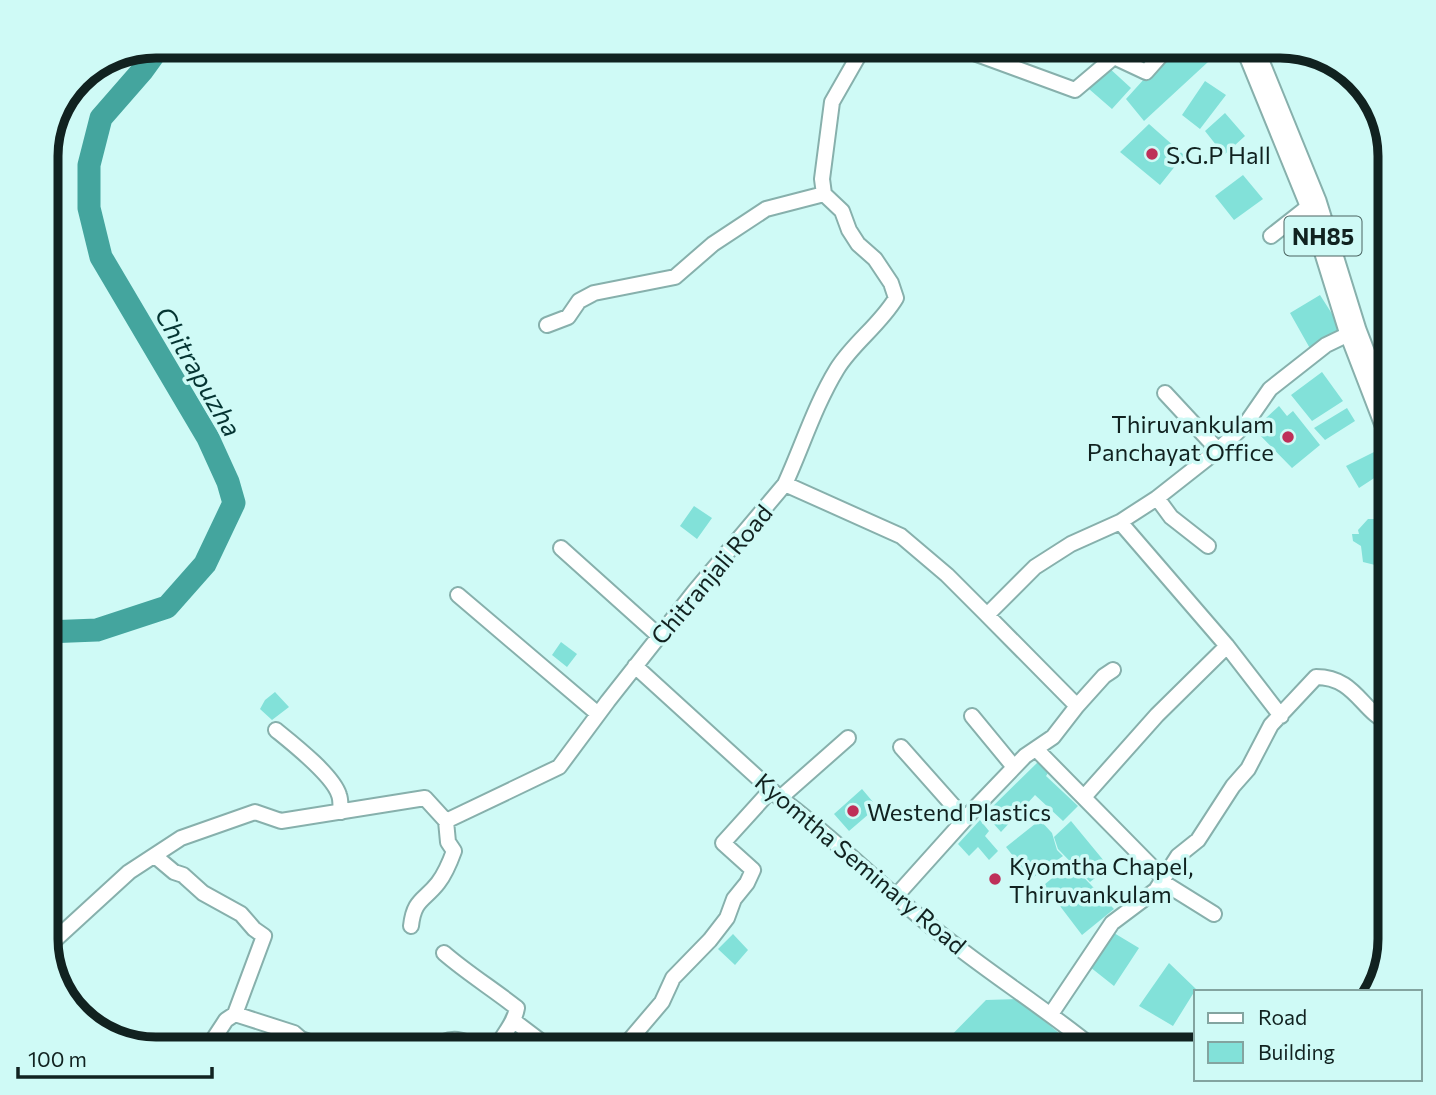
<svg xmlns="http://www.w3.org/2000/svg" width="1436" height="1095" viewBox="0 0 1436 1095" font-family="Commissioner,sans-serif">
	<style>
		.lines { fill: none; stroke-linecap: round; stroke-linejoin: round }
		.river { stroke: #44a59e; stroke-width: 23 }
		.building { fill: #82e1d9 }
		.street-casing { stroke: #87b0ac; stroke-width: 18 }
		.highway-casing { stroke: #87b0ac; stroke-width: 30 }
		.street { stroke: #fff; stroke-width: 14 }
		.highway { stroke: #fff; stroke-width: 26 }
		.poi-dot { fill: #be2f59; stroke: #cffaf6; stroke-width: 2.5 }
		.labels { text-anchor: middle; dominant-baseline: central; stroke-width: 7; stroke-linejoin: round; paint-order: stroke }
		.shield { fill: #cffaf6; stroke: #4a6360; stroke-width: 2 }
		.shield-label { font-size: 23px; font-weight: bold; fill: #112220 }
		.poi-label { font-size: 24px; fill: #112220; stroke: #cffaf6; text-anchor: start }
		.street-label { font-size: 24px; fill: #112220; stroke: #cffaf6 }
		.water-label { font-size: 26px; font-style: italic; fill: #043432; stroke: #cffaf6 }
		.rim { fill: none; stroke: #112220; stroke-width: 9 }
	</style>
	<rect width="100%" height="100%" fill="#cffaf6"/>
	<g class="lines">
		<path class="river" d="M46,632l51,-2 70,-23 38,-43 29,-61 -6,-21 -20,-44 -107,-181 -12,-49v-43l12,-47 41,-47 18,-25"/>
	</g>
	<path class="building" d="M1174,46h43l-8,5 -1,11 -64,59 -18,-22z
		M1108,67l23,21 -19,21 -23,-20z
		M1205,81l21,14 -26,34 -18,-14z
		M1225,113l20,23 -21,19 -19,-24z
		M1149,124l35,31 -24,30 -40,-33z
		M1243,175l20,24 -29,21 -19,-24z
		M1320,295l23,36 -31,21 -22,-39z
		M1322,372l21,29 -31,20 -21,-26z
		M1279,406l8,10 6,-5 27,34 -28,23 -38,-39z
		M1347,408l8,13 -30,19 -11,-12z
		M1374,452l11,19 -26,17 -13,-22z
		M694,506l18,12 -15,21 -17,-13z
		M1368,519h17l5,51h-9l-2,-4 -16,-4 -2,-16 -8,-5 -1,-7h7l-1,-4z
		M561,642l16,12 -10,13 -15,-12z
		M275,692l14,15 -17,13 -12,-11 5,-9z
		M1038,762l10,11 -2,3 32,30 -15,15 -28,-26 -34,37 -16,-18z
		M862,789l11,13 -7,6 4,5 -21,18 -15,-17z
		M980,820l9,11 -4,5 13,15 -9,9 -11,-13 -9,9 -11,-12z
		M1040,820l12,13 5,17 6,6 -32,23 -25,-32z
		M1071,821l38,46 -19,15 -32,-33 -4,-12z
		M1070,863l44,46 -32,26 -38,-50z
		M1114,933l25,15 -25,38 -24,-19z
		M733,934l15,16 -13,15 -17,-16z
		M1169,963l27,26 -23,37 -34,-20z
		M1018,999l60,50h-140l48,-49z"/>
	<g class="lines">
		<g class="street-casing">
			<path id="street" d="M974,53l101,37 39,-33 32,15 23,-26
				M1271,236l42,-33
				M547,325l21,-8 11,-16 15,-8 81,-16 38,-33 53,-35 58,-15
				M1165,393l53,57
				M785,484c17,-37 30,-79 52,-115 16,-26 43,-44 59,-71l-5,-15 -16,-24 -17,-15 -9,-14 -7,-19 -18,-17 -2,-15 10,-77 32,-56
				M1157,498l14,19 37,29
				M1120,522l107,124
				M561,548l98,88
				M458,595l140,119
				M635,666l145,132c52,38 98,85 147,125 54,45 114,82 168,126
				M1077,706l27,-30 9,-6
				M972,716l42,51
				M276,730c16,13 57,45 63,65 2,5 1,11 2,17
				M901,747l64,72
				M1036,749l127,129
				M1084,797l73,-82 70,-69 54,70
				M780,798l68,-60
				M155,856l19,16 9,3 20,18 38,21 13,15 10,7 -29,78 59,19 7,6 27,10
				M1161,881l53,33
				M896,896l80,-89 49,-51 28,-19 24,-31 -90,-91
				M411,926c3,-27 13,-25 27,-43 7,-9 12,-21 16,-32l-6,-9 -2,-21
				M46,948l83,-76 52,-34 74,-26 26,9 144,-23 21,23 113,-54 49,-66 86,-109 91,-108 116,52 46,39 40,40 48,-48 36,-23 49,-22 37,-24 61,-48 27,-25 25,-36 56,-44 27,-13
				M444,953c23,20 49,36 73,55 -3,16 -14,27 -22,41
				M1051,1014l61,-91 44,-33 22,-34 20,-16 35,-54 15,-17 23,-44 45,-48c40,0 46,36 74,46
				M514,1021l37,28
				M207,1049l19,-29 9,-6
				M434,1049c16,-16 32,-8 50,0
				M622,1049l40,-47 11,-24 37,-38 17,-22 7,-19 13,-16 6,-13 -30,-27 48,-53"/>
		</g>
		<g class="highway-casing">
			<path id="highway" d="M1249,46l64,157 40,129 37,96"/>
		</g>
		<use href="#street" class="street"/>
		<use href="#highway" class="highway"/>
	</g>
	<g class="poi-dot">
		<circle cx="1152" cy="154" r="7"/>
		<circle cx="1288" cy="437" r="7"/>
		<circle cx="853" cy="811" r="7"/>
		<circle cx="995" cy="879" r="7"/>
	</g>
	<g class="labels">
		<rect class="shield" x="1284.5" y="216.5" width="77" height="39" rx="5"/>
		<g class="shield-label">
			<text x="1323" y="236">NH85</text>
		</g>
		<g class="poi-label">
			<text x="1166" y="154">S.G.P Hall</text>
			<text x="1274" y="423" text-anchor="end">Thiruvankulam<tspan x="1274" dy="28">Panchayat Office</tspan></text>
			<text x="867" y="811">Westend Plastics</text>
			<text x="1009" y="865">Kyomtha Chapel,<tspan x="1009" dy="28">Thiruvankulam</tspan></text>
		</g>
		<g class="street-label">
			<text transform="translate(711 574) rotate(-50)">Chitranjali Road</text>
			<text transform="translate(861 863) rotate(40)">Kyomtha Seminary Road</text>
		</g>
		<g class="water-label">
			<text transform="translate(199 371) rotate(60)">Chitrapuzha</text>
		</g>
	</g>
	<path d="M0 0H1436V1095H0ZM156 58H1280A98 98 0 0 1 1378 156V939A98 98 0 0 1 1280 1037H156A98 98 0 0 1 58 939V156A98 98 0 0 1 156 58Z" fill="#cffaf6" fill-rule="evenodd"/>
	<path class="rim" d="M156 58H1280A98 98 0 0 1 1378 156V939A98 98 0 0 1 1280 1037H156A98 98 0 0 1 58 939V156A98 98 0 0 1 156 58Z"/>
	<rect x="1194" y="990" width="228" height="91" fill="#cffaf6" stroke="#83a4a0" stroke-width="2"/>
	<rect x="1208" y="1013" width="35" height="10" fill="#ffffff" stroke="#83a4a0" stroke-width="2"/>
	<text x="1258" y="1025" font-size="21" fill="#112220">Road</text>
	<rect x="1208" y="1042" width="35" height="21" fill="#82e1d9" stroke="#83a4a0" stroke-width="2"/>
	<text x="1258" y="1060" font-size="21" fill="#112220">Building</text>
	<path d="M18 1067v10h194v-10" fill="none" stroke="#112220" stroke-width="3.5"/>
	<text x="28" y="1067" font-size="21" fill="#112220" stroke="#cffaf6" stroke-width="5" paint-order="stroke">100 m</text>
</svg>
